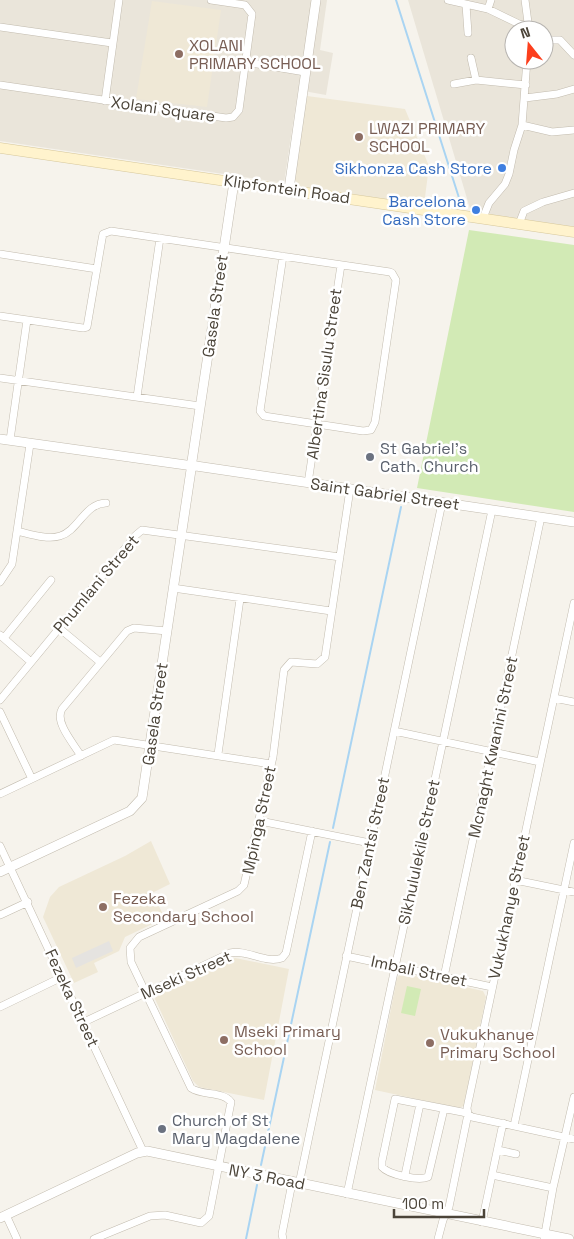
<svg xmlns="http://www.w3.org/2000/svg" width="574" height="1239" viewBox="0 0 574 1239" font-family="'Space Grotesk',sans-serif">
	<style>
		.residential { fill: #eae5da; fill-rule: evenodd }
		.education { fill: #efe8d6 }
		.green { fill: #d2eab5 }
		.parking { fill: #e5e3e0 }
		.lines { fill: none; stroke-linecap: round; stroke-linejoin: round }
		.stream { stroke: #a9d4f2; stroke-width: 2 }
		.minor-casing { stroke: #c2bbae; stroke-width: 8 }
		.tertiary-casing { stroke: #c2bbae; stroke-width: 10 }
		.secondary-casing { stroke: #d6c79b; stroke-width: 11 }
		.minor { stroke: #fff; stroke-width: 7 }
		.tertiary { stroke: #fff; stroke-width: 9 }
		.secondary { stroke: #fff3cd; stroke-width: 10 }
		.education-dot { fill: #8d6e63; stroke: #fff; stroke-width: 2 }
		.shop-dot { fill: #3f7fe0; stroke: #fff; stroke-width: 2 }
		.worship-dot { fill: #6b7280; stroke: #fff; stroke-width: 2 }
		.labels { text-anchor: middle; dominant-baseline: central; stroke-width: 5; stroke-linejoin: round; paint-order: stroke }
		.education-label { font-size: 16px; fill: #785e54; stroke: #fff; text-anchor: start }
		.street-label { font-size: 16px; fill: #4b4439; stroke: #fff }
		.shop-label { font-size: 16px; fill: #366cbe; stroke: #fff; text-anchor: end }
		.worship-label { font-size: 16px; fill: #5b616d; stroke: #fff; text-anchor: start }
	</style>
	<rect width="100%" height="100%" fill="#f6f3ec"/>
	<path class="residential" d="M0,0h327l-7,50 13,3 -7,42 -28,-5 -14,93 -284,-42z
		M408,0h166v227l-103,-15zM514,30h30v30h-30z"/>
	<path class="education" d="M152,1l69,9 -14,97 -71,-8z
		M307,96l98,13 24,57 -5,39 -125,-19 -5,-8z
		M151,841l19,43 -18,9 13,25 -40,19 -6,14 -25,12 4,9 -24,11 -31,-66 7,-20 9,-10 66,-31z
		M235,958l54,11 -25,131 -65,-13 -6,-6 -38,-82 1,-4z
		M401,973l82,18 3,6 -22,109 -6,2 -83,-18 22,-112z"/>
	<path class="green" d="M469,230l105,15v267l-157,-24z
		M407,986l14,3 -6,27 -14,-3z"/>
	<path class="parking" d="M109,941l4,10 -37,17 -4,-10z"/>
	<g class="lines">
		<path class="stream" d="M396,0l64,201
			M333,828l68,-321
			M261,1165l69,-323
			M246,1239l11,-54"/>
		<g class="minor-casing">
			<path id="minor" d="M448,0l40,9 31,15 10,2
				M525,0l4,30
				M466,5l2,28
				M488,9l3,-9
				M0,27l112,16
				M544,40h16l14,15
				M471,58l5,22
				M246,62l59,10
				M454,84l22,-4 50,5
				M0,85l226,33 7,-1 6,-7 13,-96 -7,-9 -34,-5
				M525,98l32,-4 17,-5
				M105,101l14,-101
				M522,125l30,7 22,-2
				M483,218l6,-15 16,-19 4,-10 5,-24 8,-25 5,-65
				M519,224l5,-13 19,-9 31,-9
				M0,254l97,15
				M0,316l83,12 4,-1 15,-88 1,-5 8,-3 279,41 2,1 4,7 -21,142 -4,8 -8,1 -99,-15 -4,-5 23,-155
				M0,378l200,28
				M137,397l23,-159
				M10,440l17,-120
				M308,483l33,-218
				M17,531c13,3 30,9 43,5 18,-5 25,-33 46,-33
				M0,582l12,-18 18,-120
				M173,588l158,23
				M574,603l-107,505 1,6 4,3 102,22
				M59,628l41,34
				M0,635l31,27
				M4,638l47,-58
				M554,698l20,4
				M0,700l136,-165 6,-5 198,27
				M0,712l32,67
				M394,731l146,31
				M218,754l22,-155
				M81,756c-7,-12 -27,-34 -19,-47l65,-78 7,-3 33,3
				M0,794l114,-54 157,24
				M260,821l110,22
				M0,846l143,305
				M515,880l59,12
				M0,915l28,-13
				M346,956l146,31
				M444,977l97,-460
				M0,1007l62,-30
				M84,1022l146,-69c17,-4 35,11 52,5l4,-5 26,-122
				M514,1126l60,-283
				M498,1150l18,4
				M405,1175l15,-71
				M492,1175l61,13
				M299,1184l143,-681
				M347,1194l145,-684
				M6,1215l11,24
				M482,1222l21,-99
				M94,1239l56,-23 15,-1 36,8 8,-7 22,-114c-8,-11 -29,-6 -40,-14l-60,-126 -1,-14 9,-11 99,-46 6,-6 29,-128 11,-87 7,-8 26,2 8,-7 25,-168
				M283,1239l-1,-5 10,-51
				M438,1239l5,-19 6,-13 19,-93 -6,-2 -67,-13 -13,62v6c7,8 37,14 46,10l16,-68
				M544,1239l9,-51 21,-91"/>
		</g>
		<g class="tertiary-casing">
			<path id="tertiary" d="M289,189l27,-189
				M0,439l186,26
				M192,461l42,-279
				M196,466l378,56
				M0,872l130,-61 12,-13 49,-328
				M0,1218l137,-65 10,-2 422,88"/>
		</g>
		<g class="secondary-casing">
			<path id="secondary" d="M0,148l574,84"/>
		</g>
		<use href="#minor" class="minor"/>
		<use href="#tertiary" class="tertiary"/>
		<use href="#secondary" class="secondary"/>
	</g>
	<g class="education-dot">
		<circle cx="179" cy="54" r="5"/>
		<circle cx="359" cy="137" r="5"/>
		<circle cx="103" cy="907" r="5"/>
		<circle cx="224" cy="1040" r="5"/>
		<circle cx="430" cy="1043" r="5"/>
	</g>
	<g class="shop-dot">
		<circle cx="502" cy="168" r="5"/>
		<circle cx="476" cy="210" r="5"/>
	</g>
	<g class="worship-dot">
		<circle cx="370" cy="457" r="5"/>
		<circle cx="162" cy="1129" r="5"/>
	</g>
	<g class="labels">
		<g class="education-label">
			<text x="189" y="45">XOLANI<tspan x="189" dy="18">PRIMARY SCHOOL</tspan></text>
			<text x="369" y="128">LWAZI PRIMARY<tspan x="369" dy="18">SCHOOL</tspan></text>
			<text x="113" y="898">Fezeka<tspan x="113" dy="18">Secondary School</tspan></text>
			<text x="234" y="1031">Mseki Primary<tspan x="234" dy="18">School</tspan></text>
			<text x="440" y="1034">Vukukhanye<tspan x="440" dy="18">Primary School</tspan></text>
		</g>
		<g class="street-label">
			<text transform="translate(163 109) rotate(8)">Xolani Square</text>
			<text transform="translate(287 189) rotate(8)">Klipfontein Road</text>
			<text transform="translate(215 306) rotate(-82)">Gasela Street</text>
			<text transform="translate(324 374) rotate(-82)">Albertina Sisulu Street</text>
			<text transform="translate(385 494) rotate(8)">Saint Gabriel Street</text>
			<text transform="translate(96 584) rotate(-50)">Phumlani Street</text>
			<text transform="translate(155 714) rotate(-82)">Gasela Street</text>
			<text transform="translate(493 747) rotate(-78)">Mcnaght Kwanini Street</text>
			<text transform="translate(259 820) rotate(-78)">Mpinga Street</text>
			<text transform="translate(370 843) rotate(-78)">Ben Zantsi Street</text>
			<text transform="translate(419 852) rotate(-78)">Sikhululekile Street</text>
			<text transform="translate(509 907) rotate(-78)">Vukukhanye Street</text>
			<text transform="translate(419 971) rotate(12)">Imbali Street</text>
			<text transform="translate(186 975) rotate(-24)">Mseki Street</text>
			<text transform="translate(72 998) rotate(65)">Fezeka Street</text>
			<text transform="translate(267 1177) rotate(11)">NY 3 Road</text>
		</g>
		<g class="shop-label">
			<text x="492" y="168">Sikhonza Cash Store</text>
			<text x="466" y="201">Barcelona<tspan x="466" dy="18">Cash Store</tspan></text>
		</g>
		<g class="worship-label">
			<text x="380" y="448">St Gabriel's<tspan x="380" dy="18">Cath. Church</tspan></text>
			<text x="172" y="1120">Church of St<tspan x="172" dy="18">Mary Magdalene</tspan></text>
		</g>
	</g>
	<g transform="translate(529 45) rotate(343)"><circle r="24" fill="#ffffff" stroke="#b7b4b0"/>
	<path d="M0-4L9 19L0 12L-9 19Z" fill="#fc3f1d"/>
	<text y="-8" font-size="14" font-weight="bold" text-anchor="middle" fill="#4b4439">N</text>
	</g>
	<path d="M394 1209v8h90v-8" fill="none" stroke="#4b4439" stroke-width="2.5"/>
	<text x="402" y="1209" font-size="15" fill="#4b4439" stroke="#ffffff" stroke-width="4" paint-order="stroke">100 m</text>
</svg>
